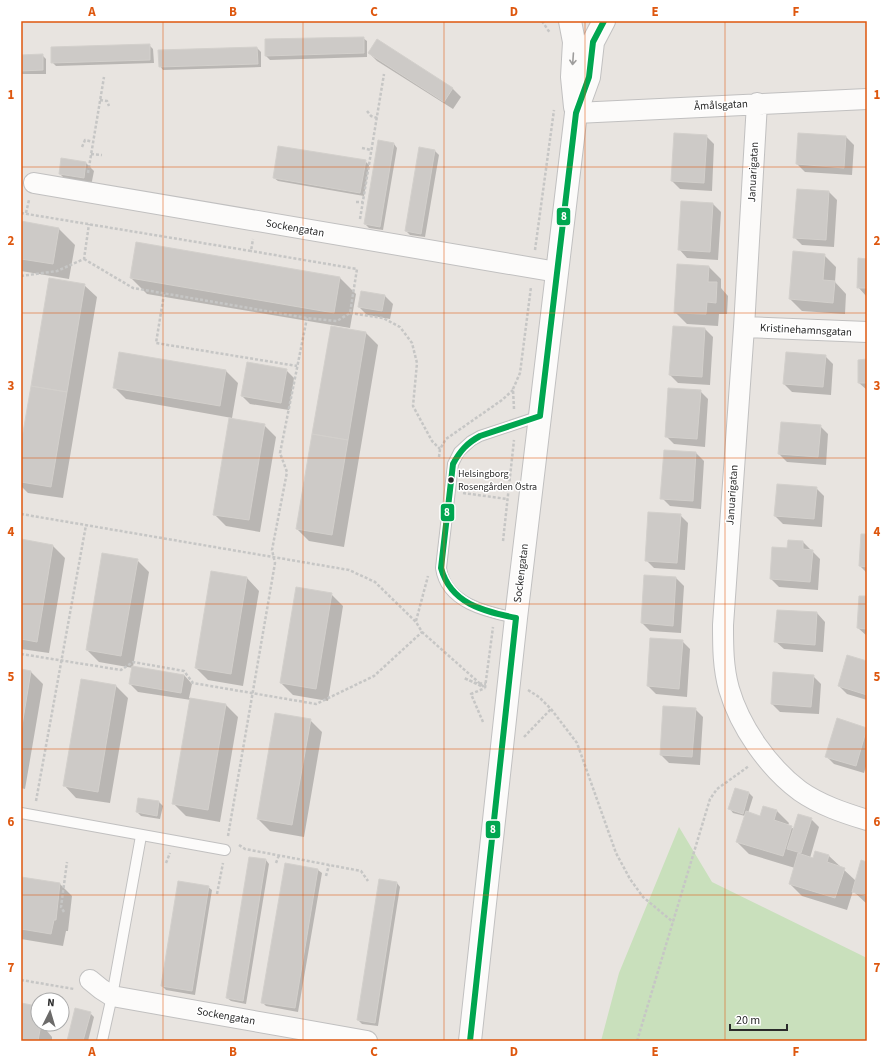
<svg xmlns="http://www.w3.org/2000/svg" width="888" height="1062" viewBox="0 0 888 1062" font-family="'Source Sans 3',sans-serif">
	<style>
		.green { fill: #c9e0bc }
		.shadow { fill: #0003 }
		.building { fill: #cdcac7; stroke: #d3d0cc }
		.lines { fill: none; stroke-linecap: round; stroke-linejoin: round }
		.service-casing { stroke: #c1c0c0; stroke-width: 12 }
		.minor-casing { stroke: #c1c0c0; stroke-width: 22 }
		.tertiary-casing { stroke: #c1c0c0; stroke-width: 24 }
		.path { stroke: #c6c6c5; stroke-width: 2.5; stroke-dasharray: 3 2; stroke-linecap: butt }
		.service { stroke: #fcfbfa; stroke-width: 10 }
		.minor { stroke: #fcfbfa; stroke-width: 20 }
		.tertiary { stroke: #fcfbfa; stroke-width: 22 }
		.bus-1-casing { stroke: #fff; stroke-width: 9 }
		.bus-1 { stroke: #00a650; stroke-width: 6 }
		.oneway { stroke: #9e9d9c }
		.grid { fill: none; stroke: #de570e; stroke-width: 1; stroke-opacity: 0.55 }
		.bus-dot { fill: #2a2a2a; stroke: #fff; stroke-width: 1.5 }
		.labels { text-anchor: middle; dominant-baseline: central; stroke-width: 3; stroke-linejoin: round; paint-order: stroke }
		.bus-label { font-size: 10px; fill: #2a2a2a; stroke: #fff; text-anchor: start }
		.street-label { font-size: 11px; fill: #2a2a2a; stroke: #fff }
		.line-badge { stroke: #fff; stroke-width: 1.5 }
		.badge-label { font-size: 11px; text-anchor: middle; font-weight: bold; fill: #fff }
		.neatline { fill: none; stroke: #de570e; stroke-width: 1.5 }
		.grid-label { font-size: 13px; text-anchor: middle; font-weight: bold; fill: #de570e }
	</style>
	<rect width="100%" height="100%" fill="#e8e4e0"/>
	<path class="green" d="M679,827l33,55 155,76v83h-266l18,-68z"/>
	<path class="shadow" d="M363,38l4,3v16l-97,3 -4,-4v-16z
		M377,40l76,49 8,8 -8,12 -76,-48 -8,-8z
		M149,45l4,4 1,14 -98,3 -4,-4z
		M257,48l4,4v15l-98,3 -3,-4z
		M42,55l4,4v15h-25v-18z
		M706,136l8,8 -2,47 -32,-2 -8,-8z
		M846,137l8,8 -2,30 -47,-3 -8,-8z
		M394,144l3,4 -14,82 -14,-2 -4,-4z
		M435,151l4,4 -14,82 -15,-2 -4,-4z
		M365,161l4,4 -5,31 -86,-15 -4,-3z
		M86,163l8,8 -3,15 -23,-4 -8,-8z
		M829,192l8,8 -3,47 -32,-2 -8,-8z
		M682,202l31,2 8,8 -3,48 -31,-2 -8,-9z
		M21,222l38,7 16,16 -6,34 -48,-8z
		M137,244l203,34 16,16 -6,34 -203,-34 -16,-16z
		M793,252l31,3 12,12 -1,15 11,12 -1,20 -43,-3 -12,-12z
		M867,260v37l-9,-10z
		M709,267l12,12v9l7,8 -1,18h-8l-1,12 -31,-2 -12,-12z
		M84,285l13,12 -34,201 -35,-5 -7,-7v-36z
		M385,296l8,8 -3,15 -23,-4 -8,-8z
		M331,327l35,6 12,12 -34,202 -35,-6 -12,-12z
		M705,329l8,8 -3,48 -32,-2 -8,-8z
		M825,356l8,8 -2,31 -39,-3 -8,-8z
		M867,360v30l-8,-7z
		M286,370l8,8 -5,32 -39,-6 -8,-8z
		M226,371l12,12 -6,35 -106,-19 -12,-12z
		M700,391l8,8 -3,48 -31,-3 -8,-8z
		M264,425l12,12 -16,95 -34,-6 -12,-12z
		M820,426l8,8 -2,31 -39,-3 -8,-8z
		M696,453l8,8 -3,48 -31,-3 -8,-8z
		M816,488l8,8 -2,31 -39,-3 -8,-8z
		M680,515l8,8 -3,47 -31,-2 -8,-8z
		M867,535v38l-7,-7z
		M21,540l32,6 12,12 -16,95 -28,-4z
		M803,542l17,17 -2,31 -39,-3 -8,-8 17,-30z
		M137,560l12,12 -16,95 51,8 8,9 -3,14 36,6 13,13 -18,105 -34,-6 -12,-12 17,-104 -53,-8 -8,-8 3,-16 -34,-6 -12,-12z
		M247,578l12,13 -16,95 -35,-6 -12,-12z
		M676,578l8,8 -3,47 -31,-2 -8,-8z
		M331,594l12,12 -15,95 -35,-6 -12,-12z
		M867,597v39l-9,-8z
		M817,613l8,9 -2,30 -39,-3 -9,-8z
		M651,639l31,2 8,8 -3,48 -31,-3 -8,-8z
		M867,662v38l-20,-6 -8,-8z
		M21,670l10,2 12,12 -18,105 -4,-1z
		M813,676l8,8 -2,30 -39,-2 -8,-8z
		M116,686l12,12 -18,105 -34,-5 -12,-13z
		M695,709l8,8 -3,48 -31,-2 -8,-8z
		M310,720l12,12 -18,105 -34,-6 -12,-12z
		M838,720l29,9v34l-3,10 -30,-9 -8,-8z
		M736,789l13,4 4,4 -5,16 13,4 3,-10 13,4 12,12 -1,2 7,5 16,-11 8,8 -9,31 3,1 16,-3 27,25 11,-18v41l-14,-13 -6,19 -45,-14 -12,-12 5,-16 -46,-14 -12,-12 8,-26 -12,-3 -3,-4z
		M159,802l4,4 -3,13 -19,-3 -4,-4z
		M266,860l3,4 -23,140 -15,-3 -4,-3z
		M286,864l32,6 4,3 -24,139 -32,-6 -4,-4z
		M21,878l39,6 12,12 -4,35h-2l-3,15 -42,-7z
		M397,883l3,4 -22,139 -16,-2 -4,-4z
		M208,887l4,3 -17,105 -29,-5 -4,-4z
		M21,1004l17,4v16h10l-1,7 5,6v4h-31z
		M90,1013l4,4 -6,24h-20z"/>
	<path class="building" d="M364,37v16l-99,3v-17z
		M377,39l76,49 -9,14 -76,-49z
		M150,44v16l-99,3v-16z
		M257,47l1,17 -99,3 -1,-17z
		M43,54v16l-22,1v-16z
		M674,133l33,2 -3,48 -33,-2z
		M798,133l48,3 -2,32 -48,-4z
		M378,140l16,3 -14,84 -16,-3z
		M278,146l88,14 -6,33 -87,-15z
		M419,147l16,3 -14,84 -16,-3z
		M61,158l25,4 -2,16 -25,-4z
		M797,189l32,2 -3,49 -33,-2z
		M681,201l32,2 -3,49 -32,-2z
		M21,221l38,7 -6,36 -32,-5z
		M136,242l204,35 -6,36 -204,-35z
		M793,251l32,3 -2,26 12,1 -2,22 -44,-4z
		M858,258l9,1v29h-10z
		M677,264l32,2 -1,16h9l-1,21 -9,-1 -1,12 -32,-1z
		M49,278l36,6 -18,108 -36,-6z
		M361,291l24,4 -3,16 -24,-4z
		M331,326l35,6 -18,108 -36,-6z
		M673,326l32,2 -3,49 -33,-2z
		M119,352l107,18 -6,36 -107,-18z
		M786,352l40,3 -3,32 -40,-3z
		M867,359v24h-9v-23z
		M247,362l40,7 -6,34 -40,-7z
		M31,386l36,6 -16,95 -30,-5v-38z
		M668,388l33,2 -4,49 -32,-2z
		M229,418l36,6 -16,96 -36,-5z
		M781,422l40,3 -3,32 -40,-3z
		M312,434l36,6 -16,95 -36,-6z
		M664,450l32,2 -3,49 -33,-2z
		M777,484l40,3 -3,32 -40,-3z
		M648,512l33,2 -4,49 -32,-2z
		M861,534h6v33l-8,-1z
		M21,539l32,6 -16,97 -16,-3z
		M788,540l15,1v8l10,1 -3,32 -40,-3 2,-32 15,1z
		M102,553l36,6 -17,97 -35,-6z
		M211,571l36,6 -16,97 -36,-6z
		M644,575l32,2 -3,49 -32,-3z
		M296,587l36,6 -16,96 -36,-6z
		M859,596h8v33l-10,-1z
		M777,610l40,2 -2,33 -41,-3z
		M650,638l33,2 -4,49 -32,-3z
		M847,655l20,6v34l-29,-9z
		M132,666l52,9 -3,18 -52,-9z
		M21,669l10,2 -10,61z
		M773,672l41,3 -3,32 -40,-3z
		M81,679l35,6 -18,107 -35,-6z
		M190,698l36,6 -18,106 -36,-6z
		M663,706l33,2 -4,49 -32,-2z
		M275,713l36,6 -19,106 -35,-6z
		M837,718l30,10 -11,38 -31,-9z
		M735,788l14,4 -6,22 -15,-5z
		M138,798l21,3 -2,15 -21,-4z
		M763,806l14,4 -3,10 18,6 -9,30 -47,-14 10,-31 14,5z
		M798,814l14,4 -11,35 -14,-4z
		M815,851l14,4 -2,7 18,6 -10,30 -46,-14 9,-31 15,5z
		M249,857l17,2 -23,142 -17,-3z
		M861,860l6,2v34l-15,-4z
		M285,863l33,6 -23,139 -34,-5z
		M21,877l39,6 -4,37h-2l-3,14 -30,-5z
		M379,879l18,3 -22,141 -18,-3z
		M178,881l31,5 -17,105 -31,-5z
		M21,1003l16,3 -3,17 7,1 -3,17h-17z
		M75,1008l16,4 -8,29h-16z"/>
	<g class="lines">
		<g class="service-casing">
			<path id="service" d="M516,618c-30,-6 -70,-15 -75,-50l12,-104 6,-12 12,-11 9,-5 60,-20
				M21,813l204,37
				M102,1041l10,-45 29,-160"/>
		</g>
		<g class="minor-casing">
			<path id="minor" d="M757,103l-13,224 -21,298c0,21 0,43 6,64 11,38 39,78 71,102 20,14 44,22 67,29
				M576,113l291,-14
				M34,183l523,89
				M744,327l123,5
				M90,980l11,9 11,7 255,45"/>
		</g>
		<g class="tertiary-casing">
			<path id="tertiary" d="M570,21l4,21 -2,35 3,30
				M470,1041l46,-423 60,-505 13,-36 4,-35 11,-21"/>
		</g>
		<path class="path" d="M542,21l8,12
			M100,100l7,1 2,5
			M367,111l4,5 6,2
			M82,147l3,-7 8,2
			M362,148l9,2
			M91,154l11,1
			M88,173l16,-96
			M356,202h7
			M21,213l230,38 2,-12
			M26,213l3,-13
			M360,219l24,-145
			M535,250l19,-140
			M84,259l49,29 174,30 30,3 13,-8 7,-44 -106,-18
			M21,276l36,-5 27,-12 5,-35
			M164,294l-8,49 141,23
			M350,313l33,5 17,9 12,16 5,20 -4,43 19,35 8,8
			M514,409l-1,-20 7,-16 11,-86
			M439,457l1,-8 6,-10 56,-39 11,-10
			M463,493l44,6
			M21,514l328,56 26,12 41,40 6,10 63,56
			M503,541l11,-101
			M416,621l12,-45
			M21,654l100,16 12,-8 51,9 9,12 123,21 58,-28 48,-44
			M481,686l-17,-8 12,5 10,1
			M485,688l8,-61
			M528,690l11,7 12,12 26,34 39,110 14,26 13,18 30,25
			M483,722l-12,-28 14,-6
			M524,737l27,-28
			M36,801l50,-276
			M228,836l47,-273 -3,-13 15,-78 -7,-19 27,-135
			M239,845l6,4 116,22 7,10
			M166,863l4,-10
			M276,863l3,-8
			M326,876l3,-11
			M217,894l6,-31
			M64,912l-3,-5 6,-45
			M21,980l53,9
			M637,1041l73,-242 7,-10 32,-23"/>
		<use href="#service" class="service"/>
		<use href="#minor" class="minor"/>
		<use href="#tertiary" class="tertiary"/>
		<g class="bus-1-casing">
			<path id="bus-1" d="M540,416l36,-303 13,-36 4,-35 11,-21
				M516,618c-33,-7 -65,-14 -75,-50l12,-104c7,-13 14,-21 27,-28l60,-20
				M470,1041l46,-423"/>
		</g>
		<use href="#bus-1" class="bus-1"/>
	</g>
	<defs><path id="oneway-shaft" d="M-6 0H5M1.5-3L5.5 0L1.5 3" fill="none" stroke-width="1.6" stroke-linecap="round" stroke-linejoin="round"/></defs>
	<use class="oneway" href="#oneway-shaft" transform="translate(573 59) rotate(94)"/>
	<path class="grid" d="M163,21v1020M303,21v1020M444,21v1020M585,21v1020M725,21v1020M21,167h846M21,313h846M21,458h846M21,604h846M21,749h846M21,895h846"/>
	<circle class="bus-dot" cx="451" cy="480" r="3.5"/>
	<g class="labels">
		<g class="bus-label">
			<text x="458" y="474">Helsingborg<tspan x="458" dy="13">Rosengården Östra</tspan></text>
		</g>
		<g class="street-label">
			<text transform="translate(721 105) rotate(-3)">Åmålsgatan</text>
			<text transform="translate(753 172) rotate(-87)">Januarigatan</text>
			<text transform="translate(295 228) rotate(10)">Sockengatan</text>
			<text transform="translate(806 330) rotate(3)">Kristinehamnsgatan</text>
			<text transform="translate(732 495) rotate(-86)">Januarigatan</text>
			<text transform="translate(521 573) rotate(-83)">Sockengatan</text>
			<text transform="translate(226 1016) rotate(10)">Sockengatan</text>
		</g>
	</g>
	<g class="line-badge">
		<rect x="556" y="207" width="15" height="19" rx="4" fill="#00a650"/>
		<rect x="440" y="503" width="15" height="19" rx="4" fill="#00a650"/>
		<rect x="485" y="820" width="16" height="19" rx="4" fill="#00a650"/>
	</g>
	<g class="badge-label">
		<text x="564" y="220">8</text>
		<text x="447" y="516">8</text>
		<text x="493" y="833">8</text>
	</g>
	<rect width="888" height="1062" fill="none" stroke="#ffffff" stroke-width="44"/>
	<g transform="translate(50 1012) rotate(5)"><circle r="19" fill="#ffffff" stroke="#aaaaaa"/>
	<path d="M0-3L7 15L0 10L-7 15Z" fill="#6c6b6a"/>
	<text y="-6" font-size="11" font-weight="bold" text-anchor="middle" fill="#2a2a2a">N</text>
	</g>
	<path d="M730 1024v6h57v-6" fill="none" stroke="#2a2a2a" stroke-width="2"/>
	<text x="736" y="1024" font-size="12" fill="#2a2a2a" stroke="#ffffff" stroke-width="3" paint-order="stroke">20 m</text>
	<rect x="22" y="22" width="844" height="1018" class="neatline"/>
	<g class="grid-label">
		<text x="92" y="16">A</text>
		<text x="233" y="16">B</text>
		<text x="374" y="16">C</text>
		<text x="514" y="16">D</text>
		<text x="655" y="16">E</text>
		<text x="796" y="16">F</text>
		<text x="11" y="99">1</text>
		<text x="877" y="99">1</text>
		<text x="11" y="245">2</text>
		<text x="877" y="245">2</text>
		<text x="11" y="390">3</text>
		<text x="877" y="390">3</text>
		<text x="11" y="536">4</text>
		<text x="877" y="536">4</text>
		<text x="11" y="681">5</text>
		<text x="877" y="681">5</text>
		<text x="11" y="826">6</text>
		<text x="877" y="826">6</text>
		<text x="11" y="972">7</text>
		<text x="877" y="972">7</text>
		<text x="92" y="1056">A</text>
		<text x="233" y="1056">B</text>
		<text x="374" y="1056">C</text>
		<text x="514" y="1056">D</text>
		<text x="655" y="1056">E</text>
		<text x="796" y="1056">F</text>
	</g>
</svg>
